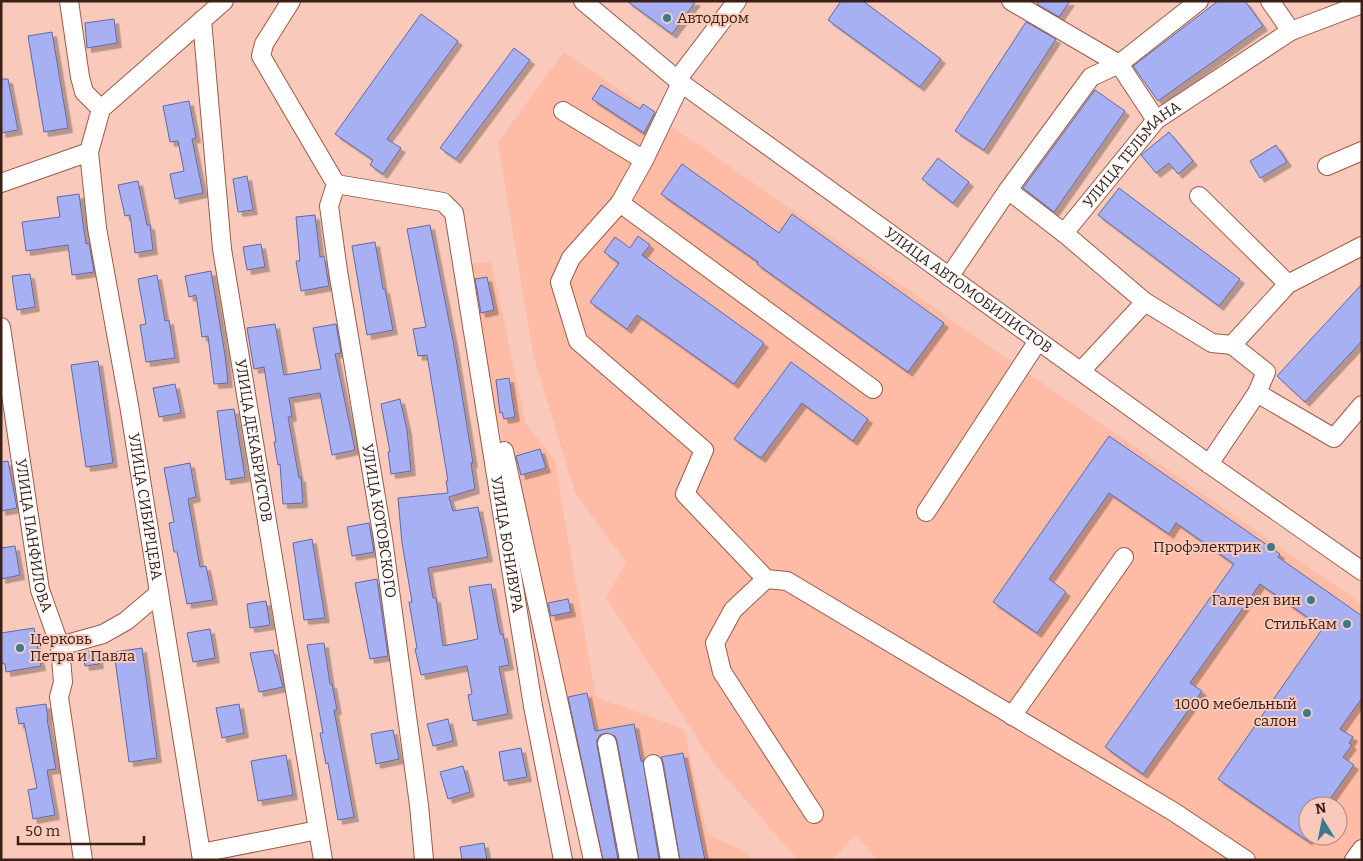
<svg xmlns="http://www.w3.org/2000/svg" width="1363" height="861" viewBox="0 0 1363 861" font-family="Bitter,serif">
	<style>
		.built { fill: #febba6; fill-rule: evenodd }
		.building { fill: #a6b0f2; stroke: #6168a5; filter: url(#shadow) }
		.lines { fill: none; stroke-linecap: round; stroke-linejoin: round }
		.minor-casing { stroke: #9d5945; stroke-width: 20 }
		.minor { stroke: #fff; stroke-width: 18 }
		.poi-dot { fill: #397b8d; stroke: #f9cabc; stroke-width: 2 }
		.labels { text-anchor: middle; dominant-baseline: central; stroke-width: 4; stroke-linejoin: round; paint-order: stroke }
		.poi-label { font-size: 15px; fill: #3c2017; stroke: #f9cabc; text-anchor: end }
		.street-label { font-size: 15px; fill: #3c2017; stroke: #f9cabc }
	</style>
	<defs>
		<filter id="shadow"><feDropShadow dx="4.5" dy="4.5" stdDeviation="0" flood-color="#0004"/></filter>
	</defs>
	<rect width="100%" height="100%" fill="#f9cabc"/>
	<path class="built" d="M564,52l798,552v256h-484l-23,-25 -23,25h-34l-84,-96 -108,-166 20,-36 -51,-69 -42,-139 -35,-212zM1308,806h30v30h-30z
		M491,261l35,163 28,35 42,238 88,32 23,105 42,19 1,7h-165l-74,-394 -18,-60 -25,-141z"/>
	<path class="building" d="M627,1h69l-24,33z
		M841,1h22l78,58 -21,28 -92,-67z
		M1039,1h31l-11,16 -22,-13z
		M1218,1h27l18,25 -105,75 -25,-35z
		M421,14l37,27 -71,98 14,9 -18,26 -13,-9 3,-5 -38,-26z
		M114,19l3,24 -30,5 -2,-25z
		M1026,22l30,17 -72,111 -29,-19z
		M52,32l16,96 -24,4 -16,-96z
		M514,48l16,12 -74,99 -16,-11z
		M1,79h7l10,51 -17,3z
		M601,85l39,24 3,-5 12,8 -11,21 -52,-34z
		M1095,90l30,21 -71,101 -31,-24z
		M189,101l7,37 -4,1 11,54 -28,6 -5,-25 14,-3 -6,-30 -8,1 -7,-36z
		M1169,132l24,29 -15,13 -9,-11 -13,10 -15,-18z
		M1276,145l11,17 -27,16 -10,-17z
		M938,158l31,24 -16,21 -31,-24z
		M682,164l97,69 13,-19 152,109 -36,49 -151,-108 1,-2 -97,-68z
		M247,176l6,34 -15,2 -5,-33z
		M138,181l9,44h3l3,25 -18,3 -5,-38 -5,1 -7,-31z
		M1119,188l121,91 -21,27 -121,-91z
		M79,194l7,50 3,-1 5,29 -22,3 -4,-30 -42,6 -4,-29 38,-5 -3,-20z
		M315,215l5,42 4,-1 5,30 -28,5 -5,-30h4l-4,-44z
		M430,225l24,121 19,117h-2l4,26 -26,8 4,14 25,-4 10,50 -60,11 5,30h3l7,48 35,-7 -9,-52 22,-3 9,50h3l6,31 -10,2 9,47 -35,7 -5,-26 4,-1 -5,-28 -46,9 -6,-26 2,-1 -8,-46h3l-10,-59 -4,-45 50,-5 -2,-12h2l-21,-126 -9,1 -5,-27 13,-2 -19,-98z
		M638,236l12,9 -8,10 122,88 -30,41 -97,-69 -10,14 -37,-27 29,-39 -15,-11 11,-15 15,11z
		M375,242l8,47h2l8,41 -26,5 -15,-89z
		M261,244l4,23 -18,3 -4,-23z
		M211,271l14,84 3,28 -14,1 -6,-48 -6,1 -6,-42 -7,2 -4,-21z
		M30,274l5,33 -18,3 -5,-34z
		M157,275l8,46 4,-1 6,38 -29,4 -6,-37 6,-1 -8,-45z
		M487,277l7,33 -13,3 -6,-34z
		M1362,284v57l-57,61 -28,-26z
		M275,324l9,51 37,-6 -8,-41 23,-4 5,29 -6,1 20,96 -23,5 -12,-62 -31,5 3,19h-4l11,61 2,-1 2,26 -20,1 -3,-40 -2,1 -4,-23h2l-12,-75 -10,2 -7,-41z
		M98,361l15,102 -27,4 -15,-102z
		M791,362l77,57 -15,22 -51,-38 -41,55 -27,-19z
		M509,378l6,39 -11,2 -2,-7 -2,1 -4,-33z
		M175,384l6,29 -22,4 -6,-29z
		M400,399l7,31 4,41 -20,3 -3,-22h2l-9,-48z
		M234,409l11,68 -19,3 -9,-69z
		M1109,436l171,118 -2,3 84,59v82l-22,31 13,8 -4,6 3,2 -9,12 11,8 -29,41h-17v35l-90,-62 105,-151 -63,-44 -70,99 12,8 -59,83 -38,-27 129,-183 -58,-41 -7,11 -60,-41 -60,86 17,13 -29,41 -44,-31z
		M540,449l6,19 -25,7 -5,-19z
		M8,461l9,47 -16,3v-49z
		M190,463l6,34 -8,2 12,68 6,-1 7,34 -26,4 -10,-52h-3l-5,-29 5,-1 -10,-54z
		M369,523l5,29 -22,4 -5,-29z
		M312,539l13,79 -21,2 -11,-77z
		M15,546l5,29 -19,4v-31z
		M377,579l11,77 -18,3 -15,-76z
		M568,599l3,13 -20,4 -3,-13z
		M266,601l4,24 -20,3 -3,-24z
		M34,628l7,38 -35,6 -1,-8 -4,-1v-30z
		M210,629l5,29 -22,4 -6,-29z
		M324,643l6,41h2l5,26h-3l20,107 -16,3 -10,-57 -2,1 -6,-31h3l-16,-88z
		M142,648l15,110 -28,4 -15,-110z
		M97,650l2,14 -14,2 -3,-14z
		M273,650l10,37 -24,5 -9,-39z
		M587,693l8,38 39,-7 7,37h2l16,99h-20l-22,-119 -2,-5 -9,-3 -6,2 -3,5v5l21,115h-15l-35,-163z
		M46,704l2,15h-1l9,50 -9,1 8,45 -22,4 -5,-29 9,-2 -13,-65 -5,1 -3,-16z
		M239,704l5,29 -22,5 -6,-30z
		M448,719l5,22 -20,5 -6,-22z
		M393,730l6,29 -23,5 -5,-30z
		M521,748l6,29 -23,4 -5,-29z
		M683,753l22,107h-25l-17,-98 -2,-5z
		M286,755l7,40 -35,6 -7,-40z
		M463,766l7,26 -22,7 -8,-27z
		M484,843l3,17h-25l-2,-13z"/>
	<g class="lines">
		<g class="minor-casing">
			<g id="minor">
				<path d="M69,1l11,76 4,15 17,17"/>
				<path id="s1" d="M291,1l-27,43 -3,12 75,128 107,18 11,11 79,493 30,154"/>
				<path id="s2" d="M583,1l98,82 528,381 153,107"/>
				<path d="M1011,1l108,63 37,56"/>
				<path d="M1270,1l21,30"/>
				<path id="s3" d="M202,20l20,229 101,611"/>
				<path d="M677,80l60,-79"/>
				<path d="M681,83l-37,77 -24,43 253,186"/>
				<path d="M563,111l81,49"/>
				<path id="s4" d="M89,152l8,76 32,177 73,455"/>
				<path d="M1327,166l35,-15"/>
				<path d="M1,183l88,-31 12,-43 123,-108"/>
				<path id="s5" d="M336,184l-7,22 9,65 45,268 36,266 5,55"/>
				<path d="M1008,190l83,-113 28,-13 80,-63"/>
				<path d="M1199,196l89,88"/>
				<path d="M620,203l-49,55 -11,24 18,59 126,109 -19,44 81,85 21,2 387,231 72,48"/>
				<path d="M1064,233l81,69 67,41 20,2 34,27 -9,21 77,45 28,-33"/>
				<path id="s6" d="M949,277l59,-87 56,43 92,-113 135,-89 71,-27"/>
				<path id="s7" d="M1,327l39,263 20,56 3,36 -4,15 24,163"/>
				<path d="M1232,345l56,-61 74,-38"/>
				<path d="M1081,371l64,-69"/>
				<path d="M504,451l89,409"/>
				<path d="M1209,464l48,-71"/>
				<path d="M926,512l112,-171"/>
				<path d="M766,579l-33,31 -18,33 7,29 92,142"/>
				<path d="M60,646l43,-12 23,-13 32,-27"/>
				<path d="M1012,716l112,-159"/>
				<path d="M607,743l22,117"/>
				<path d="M653,764l17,96"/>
				<path d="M201,853l117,-23"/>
				<path d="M1354,860l8,-11"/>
			</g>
		</g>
		<use href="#minor" class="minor"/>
	</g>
	<g class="poi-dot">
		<circle cx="667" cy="18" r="5"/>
		<circle cx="1271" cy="547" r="5"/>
		<circle cx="1311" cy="600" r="5"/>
		<circle cx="1347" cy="624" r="5"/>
		<circle cx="20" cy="648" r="5"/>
		<circle cx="1307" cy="713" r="5"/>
	</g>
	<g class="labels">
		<g class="poi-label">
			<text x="677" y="18" text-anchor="start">Автодром</text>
			<text x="1261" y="547">Профэлектрик</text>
			<text x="1301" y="600">Галерея вин</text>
			<text x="1337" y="624">СтильКам</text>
			<text x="30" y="639" text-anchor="start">Церковь<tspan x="30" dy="17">Петра и Павла</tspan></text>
			<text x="1297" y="704">1000 мебельный<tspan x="1297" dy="17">салон</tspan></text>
		</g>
		<g class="street-label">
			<text stroke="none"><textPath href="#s6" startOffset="280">УЛИЦА ТЕЛЬМАНА</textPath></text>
			<text stroke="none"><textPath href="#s2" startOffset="482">УЛИЦА АВТОМОБИЛИСТОВ</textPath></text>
			<text stroke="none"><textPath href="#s3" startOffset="424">УЛИЦА ДЕКАБРИСТОВ</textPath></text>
			<text stroke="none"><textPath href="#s4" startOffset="359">УЛИЦА СИБИРЦЕВА</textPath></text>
			<text stroke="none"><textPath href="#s5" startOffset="342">УЛИЦА КОТОВСКОГО</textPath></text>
			<text stroke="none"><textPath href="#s7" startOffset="211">УЛИЦА ПАНФИЛОВА</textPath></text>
			<text stroke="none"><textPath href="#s1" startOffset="671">УЛИЦА БОНИВУРА</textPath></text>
		</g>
	</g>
	<rect width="1363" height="861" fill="none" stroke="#3c2017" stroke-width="5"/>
	<g transform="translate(1323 821) rotate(350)"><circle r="24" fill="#f9cabc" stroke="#ad867a"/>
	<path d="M0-4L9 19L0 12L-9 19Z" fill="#397b8d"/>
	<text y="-8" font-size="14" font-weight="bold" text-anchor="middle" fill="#3c2017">N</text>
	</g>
	<path d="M18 836v8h126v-8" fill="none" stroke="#3c2017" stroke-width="2.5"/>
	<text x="25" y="836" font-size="15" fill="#3c2017" stroke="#f9cabc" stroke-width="4" paint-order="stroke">50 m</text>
</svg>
